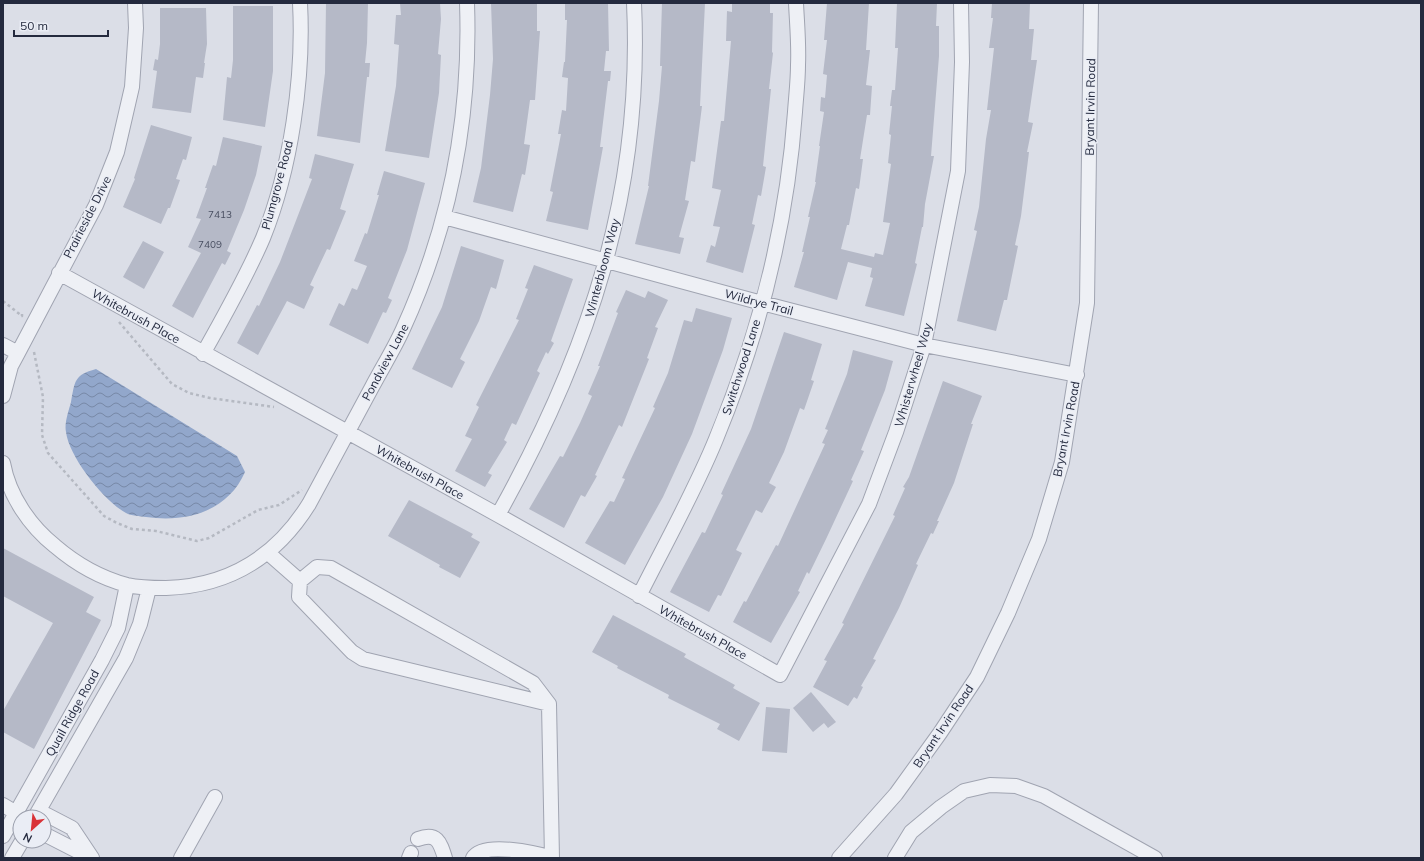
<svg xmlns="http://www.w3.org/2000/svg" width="1424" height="861" viewBox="0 0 1424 861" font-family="Mulish,sans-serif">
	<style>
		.water { fill: url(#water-waves) }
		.building { fill: #b5b9c7 }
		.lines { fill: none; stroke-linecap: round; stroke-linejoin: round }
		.minor-casing { stroke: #a0a4b1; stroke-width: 16 }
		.path { stroke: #b5b9c2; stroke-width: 2.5; stroke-dasharray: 3 3; stroke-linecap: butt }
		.minor { stroke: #eef0f5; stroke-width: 14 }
		.labels { text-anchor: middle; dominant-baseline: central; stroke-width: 3; stroke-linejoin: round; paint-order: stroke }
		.number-label { font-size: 10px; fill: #484e60 }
		.street-label { font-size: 12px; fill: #242a3e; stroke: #eaedf5 }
	</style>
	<defs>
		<pattern id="water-waves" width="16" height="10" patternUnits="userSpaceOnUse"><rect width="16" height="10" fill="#92a7cb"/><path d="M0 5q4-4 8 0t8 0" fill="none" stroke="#7788a6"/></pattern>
	</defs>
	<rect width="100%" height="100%" fill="#dbdee7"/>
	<path class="water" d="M96,369l141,87 8,16c-17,39 -58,51 -99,45 -6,-1 -15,-1 -20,-4 -22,-12 -57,-56 -60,-81 -2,-9 3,-22 5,-30 4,-21 3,-27 25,-33z"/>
	<path class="building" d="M326,3h42l-1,40 -2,20h5l-1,14h-2l-7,66 -43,-7 8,-63z
		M400,3h40l1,16 -3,35 3,1 -2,38 -10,65 -44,-7 11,-65 3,-41 -5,-1 2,-29h5z
		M491,3h46v28h3l-5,69h-5l-6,44 6,1 -5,30 -3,-1 -9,38 -40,-10 8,-34 9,-73 3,-36z
		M565,3h43l1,48h-3l-2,20h7l-1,10h-2l-8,66h3l-15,83 -42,-9 7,-29 -3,-1 11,-57h-3l4,-24 4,1 2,-33 -6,-1 2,-15h1l2,-42h-2z
		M662,3h43l-5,103h2l-7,56 -4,-1 -6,39 4,1 -10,36 5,1 -4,16 -45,-10 14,-58h-1l11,-85 3,-35h-2z
		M732,3h38v10h3l-1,39 1,1 -4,36h2l-8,77 3,1 -5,29 -3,-1 -6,29 3,1 -12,48 -37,-11 5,-17 4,2 5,-20 -7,-1 8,-36 -9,-2 9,-67h3l7,-80h-5l1,-30 5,1z
		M827,3h42l-3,47h4l-4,35 6,1 -2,29h-3l-7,44h3l-4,30 -3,-1 -7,37h-2l-6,24 33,8 1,-4 8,2 7,-32 -7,-1 8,-58 -3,-1 3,-28 -2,-1 3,-28h-2l2,-16h3l3,-42h-3l2,-45h40l-1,23h3v30l-8,100h3l-9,48 -2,23h-1l-7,36 2,1 -13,52 -39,-10 8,-28 -3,-1 2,-9 -24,-6 -11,38 -43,-13 10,-35h-2l8,-35h-2l8,-35h-1l5,-36h-1l5,-34 -4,-1 1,-14 4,1 2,-23 -4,-1 4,-34h-3z
		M992,3h38l-1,26h5l-3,31h6l-9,62 5,1 -6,29h2l-8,64 -6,29 3,1 -11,54h-3l-8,31 -39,-10 20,-90 -3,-1 5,-23 7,-68 5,-29h-4l7,-62h-5l4,-30h-2z
		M233,6h40v65l-8,56 -42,-7 4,-43 4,1 2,-18z
		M160,8h46l1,36 -3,19h1l-2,15 -7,-1 -5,36 -39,-5 5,-37 -4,-1 2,-11 3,1 2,-16z
		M151,125l41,12 -6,23 -3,-1 -7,20 4,1 -10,28h-2l-7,16 -38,-17 12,-28 -1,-1z
		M223,137l39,9 -6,29 -12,35 -17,41 4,2 -6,12 -3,-2 -29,55 -21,-12 29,-53 -13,-6 13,-28 -5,-1 11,-30h-2l8,-23 3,1z
		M315,154l39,10 -14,45 6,2 -16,39 -3,-1 -17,36 4,2 -10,22 -17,-8 -29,54 -21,-12 20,-38 2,1 21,-44 32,-83 -3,-1z
		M384,171l41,12 -18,67 -19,48 4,2 -6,13 -3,-1 -15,32 -39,-19 10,-22 5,3 8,-18 5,2 10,-24 -13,-5 11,-28 2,1 12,-39h-2z
		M143,241l21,11 -20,37 -21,-12z
		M461,246l43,14 -8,29 -5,-2 -12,34 -19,38 5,3 -13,26 -40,-19 30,-62z
		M534,265l39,14 -22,62 3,2 -6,11 -2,-2 -9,19 3,2 -24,52 -4,-2 -8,17 3,2 -19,31 4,2 -7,12 -30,-16 17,-32 -7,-3 14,-29 -3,-2 43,-85 -3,-1 12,-30 -3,-1z
		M626,290l19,8 3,-7 20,9 -13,27 3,1 -11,30 2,1 -27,68 -3,-2 -24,50 2,1 -12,21 -4,-2 -17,33 -35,-19 31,-53 3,1 17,-34 12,-27 -4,-2 12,-28h-2l20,-53 -2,-1z
		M696,308l36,10 -9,32 -31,84 -29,63 -38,68 -40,-22 25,-42 4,1 11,-23 -3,-1 33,-70 -2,-1 15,-34 16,-53 8,2z
		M784,332l38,12 -11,36 3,1 -10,29 -4,-2 -16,44 -15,31 7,4 -14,26 -6,-3 -20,40 6,3 -21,43 -3,-1 -9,17 -39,-20 32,-60 3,1 18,-38 -2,-1 30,-65z
		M853,350l40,11 -8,29 -24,60 3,1 -13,29 2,1 -26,56 -18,37 -2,-2 -9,19 2,1 -29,51 -38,-21 11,-21 2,1 30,-57 2,1 47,-102 -3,-1 6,-13 -3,-1 22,-55z
		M943,381l39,15 -11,28h2l-19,59 -17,38h2l-6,13 -2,-1 -15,31 2,1 -19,43 -26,51 3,1 -15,26 2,1 -6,12 -3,-2 -6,9 -35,-19 14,-26 -3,-1 20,-36 -2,-1 53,-107 -2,-1 12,-27 -2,-1 6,-10z
		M409,500l64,34 -2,3 9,5 -20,36 -21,-11 1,-2 -52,-29z
		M3,548l91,49 -8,15 15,8 -67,129 -31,-17v-21l50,-88 -50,-27z
		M613,615l73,39 -2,3 51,28 -2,3 27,15 -21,38 -22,-12 3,-5 -52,-26 1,-3 -52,-27 1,-2 -26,-14z
		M811,692l25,30 -8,6 -4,-5 -11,9 -20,-24z
		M766,707l24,2 -3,44 -25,-2z"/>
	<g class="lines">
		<g class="minor-casing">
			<path id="minor" d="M444,217l318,86 162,42 153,30
				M59,273l439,242 282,160 89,-171 27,-72 28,-87 34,-174 4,-109 -1,-59
				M3,345l15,8
				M203,354c21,-38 43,-76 60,-116 28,-69 41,-161 37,-235
				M3,396l8,-30 7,-13 78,-148 21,-53 15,-65 4,-59 -1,-25
				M3,463c6,33 27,63 52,83 21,18 46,32 72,39 13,3 26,3 39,3 63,-2 110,-31 143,-84 21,-39 42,-78 63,-117 10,-19 22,-38 31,-58 47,-103 68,-214 64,-326
				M498,515c91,-163 145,-323 136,-512
				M267,552l33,29
				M639,596c26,-52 55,-103 77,-157 43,-104 71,-215 79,-327 1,-15 3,-31 3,-47 1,-20 -1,-41 -2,-62
				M549,704l-186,-45 -11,-7 -53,-55 1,-16 17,-14 14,1 202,115 16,21 3,154
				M3,805l20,12
				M35,817l91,-159 14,-34 9,-36
				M44,818l3,-3 25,13 20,30
				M44,834l47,24
				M3,836l99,-176 16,-32 9,-43
				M418,839c19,-7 22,3 27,19
				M12,858l10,-17
				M181,858l34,-61
				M409,858l2,-5
				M473,858c10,-17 63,-5 79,0
				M839,858l57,-64 44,-61 37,-56 31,-64 31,-74 23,-77 25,-159 4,-300
				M895,858l16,-26 30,-25 23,-16 26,-6 26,1 28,10 111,62"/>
		</g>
		<path class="path" d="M3,301l19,15v-2
			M119,322l53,62 17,9 21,5 64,9
			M34,352l9,45 -1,38 6,18 56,63 13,7 15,6 24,2 41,10 12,-3 49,-28 21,-5 23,-15"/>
		<use href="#minor" class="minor"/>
	</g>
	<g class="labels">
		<g class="number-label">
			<text x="220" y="214">7413</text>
			<text x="210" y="244">7409</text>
		</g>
		<g class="street-label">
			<text transform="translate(1090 107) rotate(-89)">Bryant Irvin Road</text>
			<text transform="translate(277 185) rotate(-75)">Plumgrove Road</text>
			<text transform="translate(87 217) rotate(-63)">Prairieside Drive</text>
			<text transform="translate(602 268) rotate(-75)">Winterbloom Way</text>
			<text transform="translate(759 302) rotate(15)">Wildrye Trail</text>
			<text transform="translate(136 316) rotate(29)">Whitebrush Place</text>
			<text transform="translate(385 362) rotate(-62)">Pondview Lane</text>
			<text transform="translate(741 367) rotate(-72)">Switchwood Lane</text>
			<text transform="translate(913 375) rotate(-74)">Whisterwheel Way</text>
			<text transform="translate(1066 429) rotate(-79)">Bryant Irvin Road</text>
			<text transform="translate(420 472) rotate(29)">Whitebrush Place</text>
			<text transform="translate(703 632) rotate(29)">Whitebrush Place</text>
			<text transform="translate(72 713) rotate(-61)">Quail Ridge Road</text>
			<text transform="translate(943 726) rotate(-56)">Bryant Irvin Road</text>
		</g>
	</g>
	<rect width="1424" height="861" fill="none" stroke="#242a3e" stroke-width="8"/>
	<g transform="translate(32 829) rotate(207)"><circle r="19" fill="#eaedf5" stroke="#9b9fac"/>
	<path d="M0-3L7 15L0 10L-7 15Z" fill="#d93338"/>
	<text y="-6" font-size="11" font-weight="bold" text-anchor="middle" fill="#242a3e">N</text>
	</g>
	<path d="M14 30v6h94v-6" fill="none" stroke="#242a3e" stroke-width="2"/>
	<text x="20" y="30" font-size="12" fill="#242a3e" stroke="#eaedf5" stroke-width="3" paint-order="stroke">50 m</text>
</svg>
